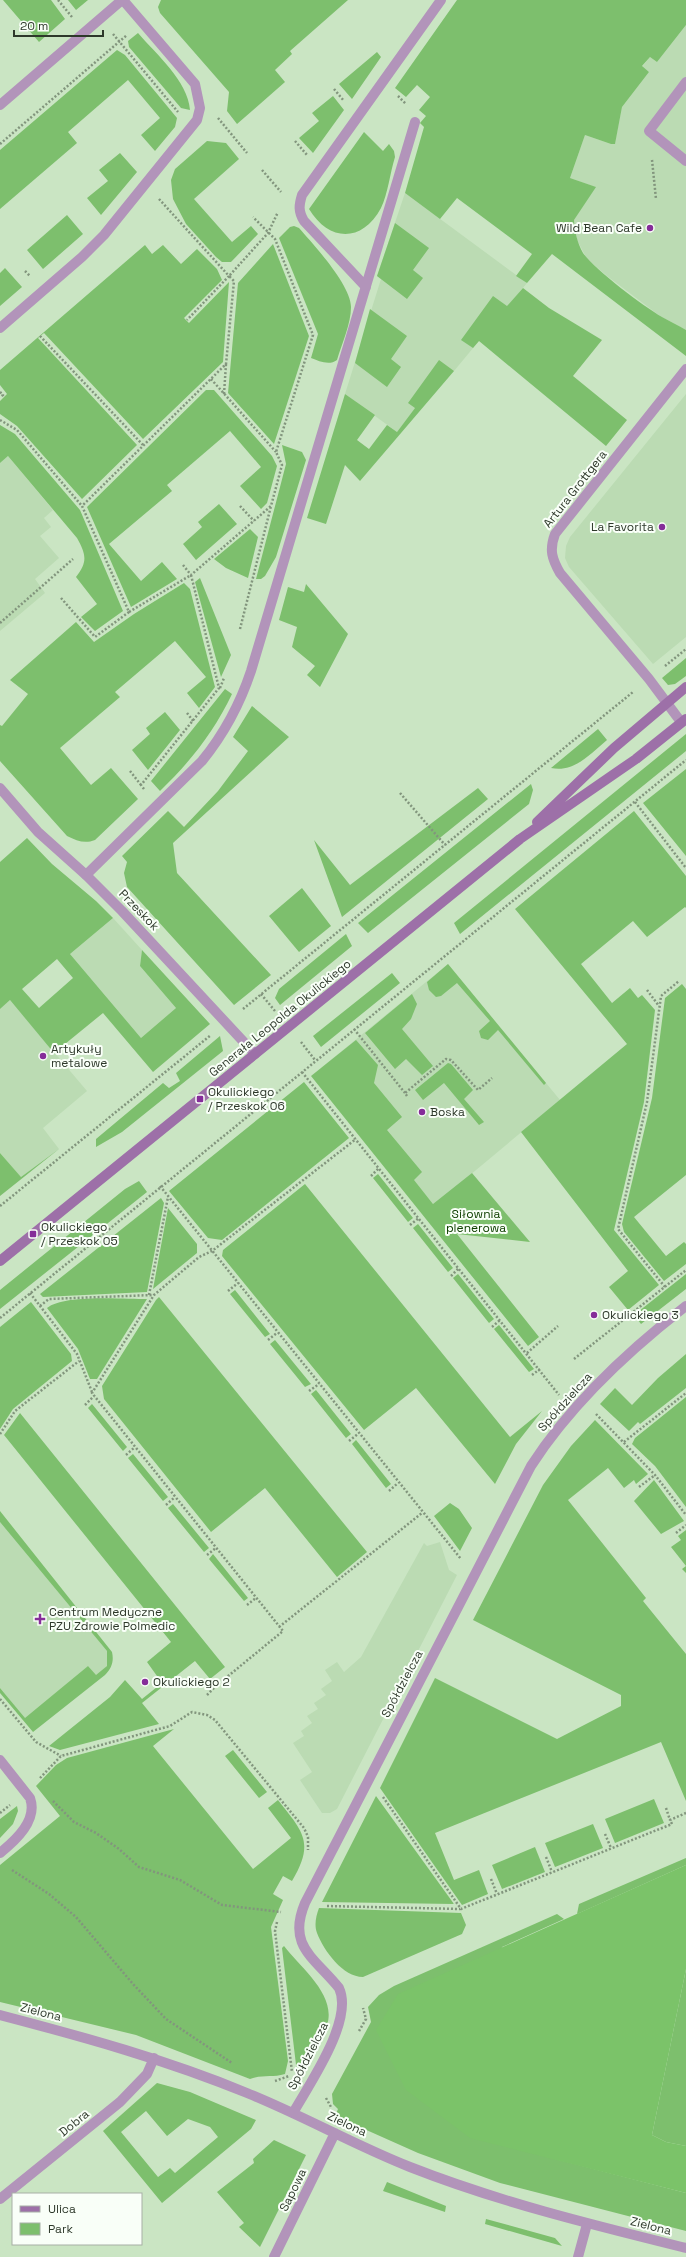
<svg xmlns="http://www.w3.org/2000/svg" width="686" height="2257" viewBox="0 0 686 2257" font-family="'Space Grotesk',sans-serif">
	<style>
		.built { fill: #bbdbb3 }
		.green { fill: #7dbf6d; fill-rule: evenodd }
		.forest { fill: #7bc369 }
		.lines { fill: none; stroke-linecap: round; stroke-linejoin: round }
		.path { stroke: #82957d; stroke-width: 2.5; stroke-dasharray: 2 2; stroke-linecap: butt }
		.lane { stroke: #b294ba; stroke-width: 10 }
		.street { stroke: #b294ba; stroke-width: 10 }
		.secondary { stroke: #9d70a8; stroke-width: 10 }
		.poi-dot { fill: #852d99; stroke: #f9fff8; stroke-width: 1.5 }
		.labels { text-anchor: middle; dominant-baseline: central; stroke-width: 4; stroke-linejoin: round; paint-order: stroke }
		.poi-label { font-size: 12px; fill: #2d382a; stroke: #f9fff8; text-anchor: start }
		.street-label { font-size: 12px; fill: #2d382a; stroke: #f9fff8 }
		.park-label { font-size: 12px; fill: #0f4000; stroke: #f9fff8 }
	</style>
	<rect width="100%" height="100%" fill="#cae5c3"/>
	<path class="built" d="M686,25v305l-26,-14 -53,-40 -20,-17 -10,-19 -3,-20 21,-33 -25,-9 15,-43 26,9 4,-1 7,-36 27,-35 -7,-5 8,-10 7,5z
		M405,193l122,90 -73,88 -39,37 -18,24 -52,-38 36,-115 -4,-3z
		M686,394v243l-33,27 -84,-97 -4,-9 1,-12 4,-9z
		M8,456l45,54 -9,8 7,9 -11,9 19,22 -24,21 10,14 -45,38v-168z
		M113,918l29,32 -2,16 36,42 -35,30 -71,-84z
		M448,964l112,136 -126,105 -113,-137z
		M10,1000l77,91 -44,37 16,21 -38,28 -21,-24v-144z
		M0,1522l107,129v15l-11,10 -8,-10 -63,53 -25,-31z
		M440,1542l9,28 8,5 -120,234 -7,4h-8l-22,-33 12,-8 -19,-29 11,-7 -3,-5 11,-8 -5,-7 11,-7 -4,-6 12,-8 -5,-6 11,-8 -7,-11 12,-8 7,10 17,-15 63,-114 3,3z"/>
	<path class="green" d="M3,0h48l14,19 -26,23z
		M68,0h20l-12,10z
		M161,0h187l-58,51 2,3 -17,16 10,12 -48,42 -10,-13 2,-19 -69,-79 -2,-6z
		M457,0h229v25l-29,37 -7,-5 -8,9 7,6 -27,35 -7,37h-4l-26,-9 -15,43 26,9 -22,33c1,12 3,22 9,33 11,16 60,53 79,64 7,4 16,8 24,13v26l-134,-102 -25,29 -11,-7 16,-22 -75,-56 -17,21 -35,-26 19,-66 -4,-4 6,-7 -7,-6 11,-13 -13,-12 -11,12 -11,-9z
		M138,33c18,21 50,48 52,77l-9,-2 -52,-61 -1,-6z
		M117,50l8,5 52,63 -2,9 -20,24 -14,-16 19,-17 -32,-38 -60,52 9,11 -77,66v-59z
		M377,52l4,5 -29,42 -13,-15z
		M333,96l11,14 -31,43 -14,-15 20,-17 -7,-8z
		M364,132l19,19 6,-7 5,7 1,6c-5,16 -7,36 -14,51 -19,35 -52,34 -72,1z
		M207,141l19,2 13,16 -45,40 38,43 19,-16 7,8 -27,28h-9l-6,-5 -30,-33 -13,-25 -2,-19 4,-11z
		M120,153l17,19 -36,43 -14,-17 21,-17 -9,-11z
		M67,215l16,19 -40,35 -16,-19z
		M395,223l34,25 -16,22 10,8 -16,21 -30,-23z
		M294,226l5,2c14,16 52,57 52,79 0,17 -9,36 -14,53 -8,6 -18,1 -26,-2l7,-24 -39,-96 11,-11z
		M273,244l36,92 -35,108 -46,-51 10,-110z
		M145,245l7,9 11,-9 18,19 16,-15 20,20 5,11 -38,38 5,5 40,-41 -6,80 -80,77 -99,-106 -6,5 99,107 -55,54 -65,-73 -17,-12v-13l7,-7 -7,-9v-15z
		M5,268l17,19 -22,19v-33z
		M523,288l26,20 53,32 -29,36 54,44 -21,26 -127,-105 -6,7 -12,-8 32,-44 14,10z
		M370,309l37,27 -16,23 10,8 -14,20 -32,-24z
		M439,360l15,11 -94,110 -15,-16 -19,59 -19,-6 38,-124 30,21 -18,25 12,9 18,-24 10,7 18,-24 -7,-5z
		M206,390h8l58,66 5,10 -10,37 -6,6 -21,-23 21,-19 -31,-36 -63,54 5,6 -63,53 32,37 21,-19 15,17 -46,28 -44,-100z
		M0,425l15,9 65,76 43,101 -28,20 -14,-14 16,-13 -21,-27c12,-15 10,-23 1,-39l-69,-82 -8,7z
		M282,445l20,7 4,8 -30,97 -11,19 -4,3h-5l30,-115z
		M219,504l18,20 -41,36 -13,-16 19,-17 -4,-5z
		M250,529l8,8 -10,41 -22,-10 -12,-9z
		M200,578l31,77 -10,22 -26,-95z
		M184,583l6,6 25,98 -16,21 -12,-15 19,-16 -31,-36 -60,51 5,5 -60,51 31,37 20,-17 27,31 -43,41c-10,4 -18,1 -28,-4l-67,-75v-36l2,1 26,-32 -18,-14 66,-58 18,20 40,-28z
		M306,584l42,50 -28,53 -13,-12 8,-9 -23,-19 5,-20 -18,-7 9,-33 16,5z
		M686,658v18l-11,8 -7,1 -6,-7z
		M225,689l7,5c-18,38 -42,68 -72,97l-9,-10z
		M252,706l37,31 -116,106 4,30 94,102 -37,30 -107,-118 -3,-14 3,-11 -5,-6 46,-45 16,16 34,-36 30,-40 -15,-14z
		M165,712l15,18 -32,40 -16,-20 18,-16 -4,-6z
		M598,729l9,11c-17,14 -33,33 -56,28z
		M686,734v17l-226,183 -6,-11z
		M686,769v87l-43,-53z
		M531,784l2,6 -4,14 -161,129 -10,-10z
		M478,788l10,11 -146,118 -28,-77 36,45z
		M634,811l52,65v32l-1,-1 -38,30 -14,-16 -52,43 31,39 18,-15 8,10 4,-3 13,15 -11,92 -30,128 45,55 -31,25 -19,-23 19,-16 -107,-139 106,-88 -112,-135z
		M27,838l25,26 44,37 17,17 -43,36 71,84 35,-30 -36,-42 2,-16 68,74 -57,48 -50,-59 -49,40 -44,-53 -10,9v-147zM57,959l16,19 -34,30 -17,-19z
		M302,888l29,38 -32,26 -30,-36z
		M346,934l6,12 -72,59 -5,-7 4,-9z
		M448,964l98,119 -2,2 -46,-55 -10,10 -7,-2 -2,-7 11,-10 -33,-38 -16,13 -5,1 -7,-7 -2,-8z
		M392,973l8,10 -79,64 -8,-11z
		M682,984l4,5v186l-52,42 32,39 18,-14 2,2v20l-22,17 -40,-49 -2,-8 30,-126 13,-100z
		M412,994l5,10 -6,15 -9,10 31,37 -11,9 -16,-16 -11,10 -30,-36z
		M220,1036l3,15 -101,81 -26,15v-8l67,-56 6,5 11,-7 -4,-8z
		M356,1040l22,25 -4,18 28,34 -15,13 35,42 -8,8 19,24 39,-31 58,69 -73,-8 82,103 -11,9 -217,-270z
		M448,1063l3,1 22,26 -9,9 20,23 -5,3 -35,-42 -21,17 -8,-10z
		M304,1082l45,56 -127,102 -14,-2 -39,-47z
		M59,1149l-59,47v-43l21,24z
		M378,1174l35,44 -5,4 -35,-44z
		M139,1181l8,11 -147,117v-19l125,-101z
		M305,1184l205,253 32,-26 -26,33 -21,40 -79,-96 -52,42 -142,-174 1,-6z
		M161,1198l3,5 -17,89 -104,5 -3,-3z
		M168,1208l29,36v9l-44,36z
		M418,1224l35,44 -5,4 -35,-44z
		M458,1274l36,45 -5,4 -36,-45z
		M686,1274v15l-45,35 -7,-9z
		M235,1290l35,44 -5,3 -35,-43z
		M159,1297l208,255 -30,25 -72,-89 -54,44 -107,-133 -2,-13 54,-86z
		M147,1299l-50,80h-7l-12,-30 -31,-41c16,-14 77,-9 100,-9z
		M31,1302l40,52 1,7 -59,48 -13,20v-102z
		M499,1325l35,44 -5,3 -35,-43z
		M275,1340l36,44 -6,3 -35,-43z
		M686,1354v34l-46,36 -2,-2 -9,9 -29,-27 15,-16 17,17 26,-27z
		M316,1390l35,44 -5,4 -35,-44z
		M686,1397v110l-31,-41 -23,-22 3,-6z
		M92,1404l35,43 -4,4 -35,-43z
		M20,1413l205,254 -15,12 -15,-18 -53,42 17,21 -99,26 -11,-4 61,-49 15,-17 17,19 20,-16 -15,-21 24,-20 -167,-207z
		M595,1420l53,54 -12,10 -2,-4 -10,8 -16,-20 -40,32 78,98 -3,3 43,53v147l-25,-59 -226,91 19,47 25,-10 9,24 -26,11 -82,-117 55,-110 122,61 64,-33v-11l-148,-75 70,-135 28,-39z
		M356,1440l35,44 -5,4 -34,-44z
		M133,1454l35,43 -5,4 -35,-43z
		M654,1480l30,41 -23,13 -27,-33z
		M450,1503l9,6 13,19 -12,23 -26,-35z
		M173,1504l36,44 -5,4 -36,-44z
		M0,1511l112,141c2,9 0,16 -7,23l-72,57 -33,-39v-5l25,30 63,-52 8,9 11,-9v-15l-107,-129z
		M686,1530v43l-4,-4 4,-3 -15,-19 10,-7 -3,-4z
		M213,1554l35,44 -4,3 -35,-42z
		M174,1729l-21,17 100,123 38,-31 -23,-30 10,-8c25,32 37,42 14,81l-9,-5 -10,18 10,6 -12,27 17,134 -3,13c-13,4 -21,0 -35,5l-114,-44 -136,-33v-137l60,-49 -24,-30 20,-21 11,-7z
		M233,1750l34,42 -8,6 -34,-42z
		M376,1796l78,108 -132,-2z
		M654,1799l10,24 -49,20 -10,-24z
		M17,1806l1,5 -5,13 -13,14v-19z
		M593,1824l10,24 -48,19 -10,-24z
		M535,1847l10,25 -43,17 -10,-24z
		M686,1858v7l-109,49 2,-10z
		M319,1908l142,5 5,12 -4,9 -99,43c-20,0 -39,-26 -46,-44 -3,-8 -1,-17 2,-25z
		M557,1914l7,5 -62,28 -32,190 216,56v38l-186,-48 -82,-30 -83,-37 3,-7 -5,-5 -1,-10 39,-72 -3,-15 11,-12 15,-9z
		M284,1946c16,21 53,49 43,79 -6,17 -20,32 -30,48l-15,-125z
		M686,1969v177l-20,-4 -14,-7z
		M157,2083l33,9 66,28 -5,9 -89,74 -59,-72zM146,2111l21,25 21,-17 22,8 8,10 -43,36 -5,-5 -12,9 -37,-45z
		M274,2140l32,15 -46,92 -21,-20 5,-4 -27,-31 37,-29 -1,-4z
		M387,2182l59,24 -1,6 -62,-21z
		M486,2219l69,19 7,8 -77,-22z"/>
	<path class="forest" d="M686,1865v104l-34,166 14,7 20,4v47l-216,-55 -64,-48 -30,-60 22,-36z"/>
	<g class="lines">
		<path class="path" d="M58,0l14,17
			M113,34l65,78
			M334,89l10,12
			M398,96l8,8
			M218,118l29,35
			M295,141l12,14
			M0,144l127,-109
			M652,160l4,39
			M262,170l19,22
			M159,199l70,77 -42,44
			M25,271l5,5
			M40,336l103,109
			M211,379l65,73
			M0,392l3,3 -3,2
			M224,394l2,-30
			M0,420l17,10 65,76
			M240,506l14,15
			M183,565l8,10 80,-69 11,-41 -6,-13 37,-117 -38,-96 -22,-22
			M61,598l34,39 34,-25
			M0,623l73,-64
			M240,629l31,-123
			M665,666l21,-17
			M220,688l4,-10
			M187,713l7,9
			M130,771l11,14
			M144,789l-3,-4 78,-97 -28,-113 -62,37 -47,-106 144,-142 8,-83 -5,-5 39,-43 10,-21
			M400,793l45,52
			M635,802l51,66
			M647,990l12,16
			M261,994l14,17
			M243,1009l390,-317
			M354,1029l51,64
			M301,1042l14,18
			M302,1072l257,323
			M407,1096l-2,-3 41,-34 5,1 27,30 14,-12
			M371,1176l8,-8
			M160,1186l301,373
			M0,1206l211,-171
			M410,1225l9,-7
			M451,1276l8,-8
			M665,1287l-47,-58 29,-127 14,-106 18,-15
			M228,1291l10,-8
			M30,1293l47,61 15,38
			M149,1295l19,-98
			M40,1306l9,-7 104,-4
			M0,1318l686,-558
			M492,1327l8,-7
			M268,1340l9,-7
			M527,1353l31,-27
			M574,1359l112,-89
			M532,1375l8,-6
			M309,1391l10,-7
			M85,1405l9,-9
			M596,1414l59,61 31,40
			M0,1434l15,-23 64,-50
			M349,1441l9,-7
			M624,1442l62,-49
			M126,1455l9,-8
			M639,1487l16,-12
			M389,1491l9,-8
			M166,1505l9,-8
			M676,1533l10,-8
			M207,1555l9,-7
			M247,1605l9,-7
			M279,1627l143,-114
			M207,1695l9,-9 67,-55 -191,-238 62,-98 45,-38 13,-6 144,-112
			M0,1699l36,43 25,14
			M40,1778l21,-22 109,-30 22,-14 15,3 8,5 89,108 4,9v13
			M383,1797l78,112 211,-85 -2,-4 16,-7
			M53,1801l21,21 22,11 23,16 20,18 41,13 42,25 59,7
			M666,1808l4,12
			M0,1813l10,-8
			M605,1834l6,14
			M546,1857l6,15
			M12,1870l37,24 27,23 57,67 33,35 66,44
			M491,1879l6,15
			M327,1906l133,3
			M277,1922l-2,9 17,141
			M359,2031l7,-12 -3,-11
			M275,2081l14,-5
			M326,2098l5,9"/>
		<path class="lane" d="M686,82l-37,49 37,30
			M366,287l-62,-66c-6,-10 -5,-16 -2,-26l139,-195
			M0,328l82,-71 22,-22 93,-115 3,-12 -5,-24 -72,-84
			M681,722l-32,-43 -89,-106c-8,-14 -11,-23 -5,-39l131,-165
			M86,875l116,-114c22,-27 38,-57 49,-90l164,-549
			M0,1760l30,38c8,22 -14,42 -30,55"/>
		<path class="street" d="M0,105l122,-105
			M0,788l38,44 48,43 36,36 133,143
			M0,2015c84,22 167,45 247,78 55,22 107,52 163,74 89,35 183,58 276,81
			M293,2113c17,-30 61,-93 46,-125 -25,-31 -52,-42 -34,-85l226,-437c40,-62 97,-115 155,-160
			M0,2199l120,-97 27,-28 7,-16
			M274,2257l61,-124
			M578,2257l9,-33"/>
		<path class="secondary" d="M537,822l77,-74 72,-61
			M0,1261l520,-422 116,-80 50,-40"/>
	</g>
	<g class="poi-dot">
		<circle cx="650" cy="228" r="4"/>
		<circle cx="662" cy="527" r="4"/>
		<circle cx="43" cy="1056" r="4"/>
		<rect x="196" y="1095" width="8" height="8" rx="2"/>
		<circle cx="422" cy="1112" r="4"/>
		<rect x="29" y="1230" width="8" height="8" rx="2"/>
		<circle cx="594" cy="1315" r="4"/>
		<path d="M38 1613h4v4h4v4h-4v4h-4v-4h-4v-4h4z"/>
		<circle cx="145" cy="1682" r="4"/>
	</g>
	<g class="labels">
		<g class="poi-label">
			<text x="642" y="228" text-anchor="end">Wild Bean Cafe</text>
			<text x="654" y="527" text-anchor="end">La Favorita</text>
			<text x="51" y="1049">Artykuły<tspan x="51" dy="14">metalowe</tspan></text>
			<text x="208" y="1092">Okulickiego<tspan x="208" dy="14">/ Przeskok 06</tspan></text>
			<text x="430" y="1112">Boska</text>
			<text x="41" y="1227">Okulickiego<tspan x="41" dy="14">/ Przeskok 05</tspan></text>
			<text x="602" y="1315">Okulickiego 3</text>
			<text x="49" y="1612">Centrum Medyczne<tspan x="49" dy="14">PZU Zdrowie Polmedic</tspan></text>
			<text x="153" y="1682">Okulickiego 2</text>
		</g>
		<g class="street-label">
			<text transform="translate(575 489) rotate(-52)">Artura Grottgera</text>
			<text transform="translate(139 910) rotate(46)">Przeskok</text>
			<text transform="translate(280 1018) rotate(-39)">Generała Leopolda Okulickiego</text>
			<text transform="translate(565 1402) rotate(-48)">Spółdzielcza</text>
			<text transform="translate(402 1684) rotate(-62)">Spółdzielcza</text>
			<text transform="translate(41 2012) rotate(14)">Zielona</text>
			<text transform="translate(308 2056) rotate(-63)">Spółdzielcza</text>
			<text transform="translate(74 2123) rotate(-39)">Dobra</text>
			<text transform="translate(347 2124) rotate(25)">Zielona</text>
			<text transform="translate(293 2190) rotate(-64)">Sapowa</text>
			<text transform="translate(651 2226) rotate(14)">Zielona</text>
		</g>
		<g class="park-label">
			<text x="476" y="1214">Siłownia<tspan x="476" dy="14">plenerowa</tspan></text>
		</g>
	</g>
	<rect x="12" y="2193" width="130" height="52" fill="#f9fff8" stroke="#a7afa6"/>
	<rect x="20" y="2206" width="20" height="6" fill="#9d70a8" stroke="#a7afa6"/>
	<text x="48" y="2213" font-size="12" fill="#2d382a">Ulica</text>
	<rect x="20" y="2223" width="20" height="12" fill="#7dbf6d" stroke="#a7afa6"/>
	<text x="48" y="2233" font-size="12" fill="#2d382a">Park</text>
	<path d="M14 30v6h89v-6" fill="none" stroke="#2d382a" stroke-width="2"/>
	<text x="20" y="30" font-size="12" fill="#2d382a" stroke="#f9fff8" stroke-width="3" paint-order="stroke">20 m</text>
</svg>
